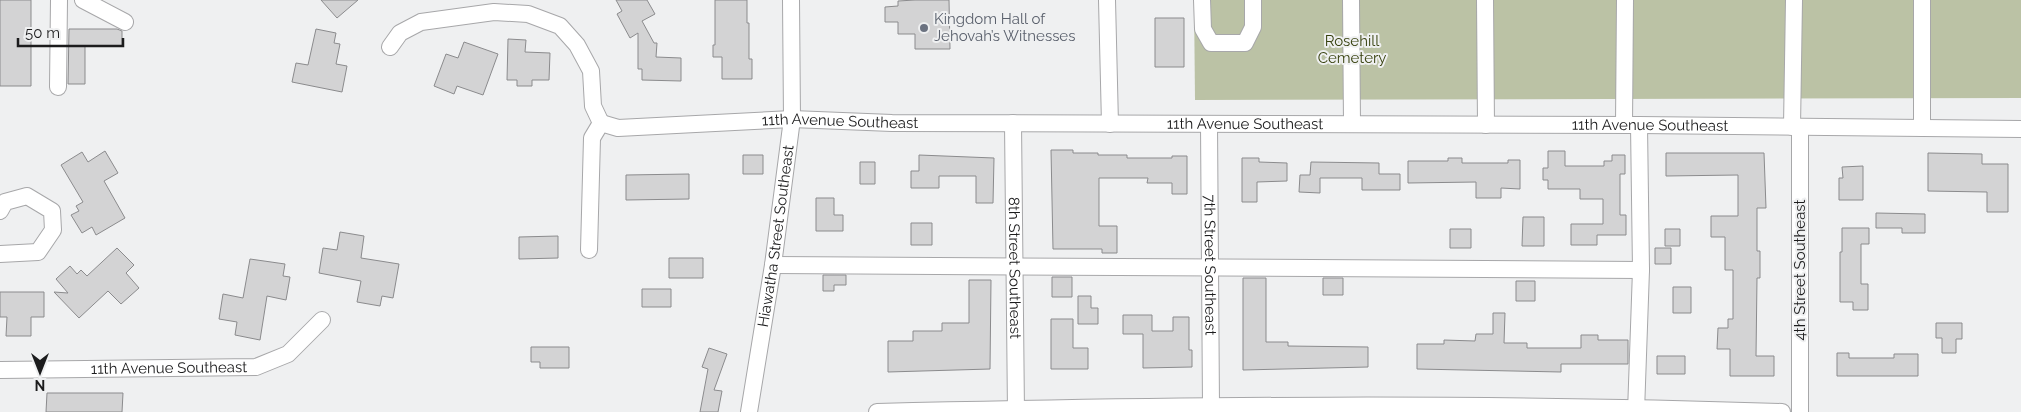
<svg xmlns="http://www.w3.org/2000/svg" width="2021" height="412" viewBox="0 0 2021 412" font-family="Raleway,sans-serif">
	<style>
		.green { fill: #bbc2a5 }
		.building { fill: #d3d3d4; stroke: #8b8b8d }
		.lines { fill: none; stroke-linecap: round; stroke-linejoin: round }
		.minor-casing { stroke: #a7a7a9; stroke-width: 18 }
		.minor { stroke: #fff; stroke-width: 16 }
		.worship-dot { fill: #6b7280; stroke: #eff0f1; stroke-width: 2 }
		.labels { text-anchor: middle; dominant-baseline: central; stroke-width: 4; stroke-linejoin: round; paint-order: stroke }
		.worship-label { font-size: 15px; fill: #5b616d; stroke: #eff0f1; text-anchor: start }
		.park-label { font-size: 15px; fill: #38420f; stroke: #eff0f1 }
		.street-label { font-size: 15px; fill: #1c1c1d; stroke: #eff0f1 }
	</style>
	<rect width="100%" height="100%" fill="#eff0f1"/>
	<path class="green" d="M1194,0h827v98l-826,2z"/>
	<path class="building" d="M0,0h31v86h-31z
		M321,0h37l-21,18z
		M616,0h31l8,14 -13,7 12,22h3l-1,14 25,1v23l-39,-1v-11h-4v-36l-8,5 -13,-24 5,-3z
		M715,0h32v23h2v36h3v20h-30v-22h-9v-12h2z
		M915,0h34l1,49h-35v-15h-17v-12h-13v-15l13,-1v-5z
		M1155,18h29v49h-29z
		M69,29h48l5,2v15h-37v38h-17z
		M316,29l20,4 -2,10 6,1 -4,20 11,2 -5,26 -50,-10 4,-19 12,2z
		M508,39l18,1 -1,12 25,1 -1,27h-17v6h-15v-6h-10z
		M464,42l34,12 -15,41 -26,-9 -3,8 -20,-8 12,-32 12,4z
		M1051,150h22v3h25v2h29v3h45v-2h15v38h-15v-11h-25l1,-5h-49v48h18v27h-15v-4h-49z
		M105,151l13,22 -14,8 21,37 -29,17 -4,-8 -10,6 -11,-18 8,-4 -3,-5 7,-4 -22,-37 21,-13 6,10z
		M1548,151h17v15h39v-5h8v-6h13v19h-5v41h6v20h-29v10h-26v-21h32v-25h-23v-10h-32v-9h-5v-12h5z
		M1666,153h98l2,55h-9v43h3v27h-3l-1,78h18v20h-44v-27h-13l1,-21h10v-9h5v-49h-8v-33h-14v-21h27v-41l-72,1z
		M1928,153l54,1v10h26v48h-21v-20l-59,-1z
		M743,155h20v19h-20z
		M919,155l75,3 -1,45h-17v-27h-37v12h-28v-17h8z
		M1242,158h17v4l28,1v18l-30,1v20h-15z
		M1448,158h14v5h46v-3h12v29l-19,-1v10h-25v-16l-68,1v-22h40z
		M860,162h15v22h-15z
		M1311,162l68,1v11h21v16h-38v-12h-42v15l-21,-1 1,-17h10z
		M1863,166v34h-24v-22h4l-1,-11z
		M689,174v25l-63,1v-25z
		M816,198h18v17h9v16h-27z
		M1876,213l49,1v19h-23v-5h-26z
		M1523,217h21v29h-22z
		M911,223h21v22h-21z
		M1842,228h27v16h-8v40h7v26h-15v-8h-13v-50h2z
		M1450,229h21v19h-21z
		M1665,229h15v17h-15z
		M340,232l24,4 -3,22 38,6 -6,34 -11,-2 -2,10 -23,-4 4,-21 -42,-8 4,-25 14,2z
		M558,236v22l-39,1v-22z
		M117,248l17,17 -8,8 13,15 -18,16 -13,-13 -29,27 -25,-26 14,1 -12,-14 14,-13 7,8 4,-4 6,6z
		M1655,248h16v16h-16z
		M669,258h34v20h-34z
		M250,259l35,5 -2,12 7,1 -4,23 -19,-4 -7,44 -25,-5 2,-13 -18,-3 4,-25 20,4z
		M823,275h23v10h-12v6h-11z
		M1052,277h20v20h-20z
		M1243,278h23v64h22v4l80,1v20l-125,3z
		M1323,278h20v17h-20z
		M969,280h22l-1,89 -102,3v-31h25v-10h29v-8h27z
		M1516,281h19v20h-19z
		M1673,287h18v26h-18z
		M642,289h29v18h-29z
		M0,292h44v25h-13v19h-25l1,-19h-7z
		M1078,296h13v12h7v16h-20z
		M1493,313h12l-1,30h23v5h54v-13h17v5h30v24h-67v8l-144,-3v-25h27v-4l31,1 1,-7h17z
		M1123,315h29v16h21v-14h16v33h3v17l-49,1v-34h-20z
		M1051,319h22v29h15v21h-37z
		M1936,323h26v16h-6v14h-14v-15h-6z
		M531,347h38v21h-29v-6h-9z
		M709,348l18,6 -13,36 8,1 -4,21h-18l8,-43 -6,-2z
		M1837,353h12v5h45v-4h24v22h-81z
		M1657,356h28v18h-28z
		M47,393h76l-1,19h-76z"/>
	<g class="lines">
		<g class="minor-casing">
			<g id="minor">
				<path d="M83,0l42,22"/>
				<path d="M1107,0l3,124"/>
				<path d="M1202,0l1,29 8,14h34l8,-16v-27"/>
				<path d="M1351,0l1,124"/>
				<path d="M1485,0l1,125"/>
				<path d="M390,47l10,-14 21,-11 73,-10 34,2 32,12 17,19 14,26 2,35 8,17"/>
				<path d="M58,87l1,-87"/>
				<path id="s1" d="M601,123l17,5 174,-9 100,4 747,2 382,4"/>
				<path id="s2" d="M1013,123l3,289"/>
				<path id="s3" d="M1209,124l2,282"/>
				<path d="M1624,125l1,-125"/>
				<path d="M1792,127l2,-127"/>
				<path d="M1922,128v-128"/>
				<path d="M0,211l5,-9 22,-6 25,15 1,19 -15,22 -38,2"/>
				<path d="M589,250l3,-112 9,-15"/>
				<path d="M773,265l868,5"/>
				<path id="s4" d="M0,370l256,-3 32,-13 34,-34"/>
				<path id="s5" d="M749,412l24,-147 19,-146 -1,-119"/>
				<path d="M877,412c302,-7 603,-10 905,0"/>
				<path d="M1636,412l5,-142 -2,-145"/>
				<path d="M1800,412v-284"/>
			</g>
		</g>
		<use href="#minor" class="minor"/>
	</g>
	<circle class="worship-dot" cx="924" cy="28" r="5"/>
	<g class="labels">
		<g class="worship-label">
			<text x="934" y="19">Kingdom Hall of<tspan x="934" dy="17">Jehovah’s Witnesses</tspan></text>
		</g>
		<g class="park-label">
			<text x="1352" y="41">Rosehill<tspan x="1352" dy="17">Cemetery</tspan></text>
		</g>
		<g class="street-label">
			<text stroke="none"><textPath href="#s1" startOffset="240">11th Avenue Southeast</textPath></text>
			<text stroke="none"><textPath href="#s1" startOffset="645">11th Avenue Southeast</textPath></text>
			<text stroke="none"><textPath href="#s1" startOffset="1050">11th Avenue Southeast</textPath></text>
			<text stroke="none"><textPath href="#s5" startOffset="178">Hiawatha Street Southeast</textPath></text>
			<text stroke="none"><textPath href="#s3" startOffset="141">7th Street Southeast</textPath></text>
			<text stroke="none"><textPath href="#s2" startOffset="145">8th Street Southeast</textPath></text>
			<text transform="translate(1800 270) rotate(-90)">4th Street Southeast</text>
			<text stroke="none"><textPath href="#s4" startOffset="169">11th Avenue Southeast</textPath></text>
		</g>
	</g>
	<g transform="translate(40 372) rotate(180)" stroke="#eff0f1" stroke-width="4" paint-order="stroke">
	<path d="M0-4L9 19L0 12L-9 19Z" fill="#1c1c1d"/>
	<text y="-8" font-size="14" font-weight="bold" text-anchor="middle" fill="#1c1c1d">N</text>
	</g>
	<path d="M18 38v8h105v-8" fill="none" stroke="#1c1c1d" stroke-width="2.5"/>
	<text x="25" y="38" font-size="15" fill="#1c1c1d" stroke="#eff0f1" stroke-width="4" paint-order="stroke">50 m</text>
</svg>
